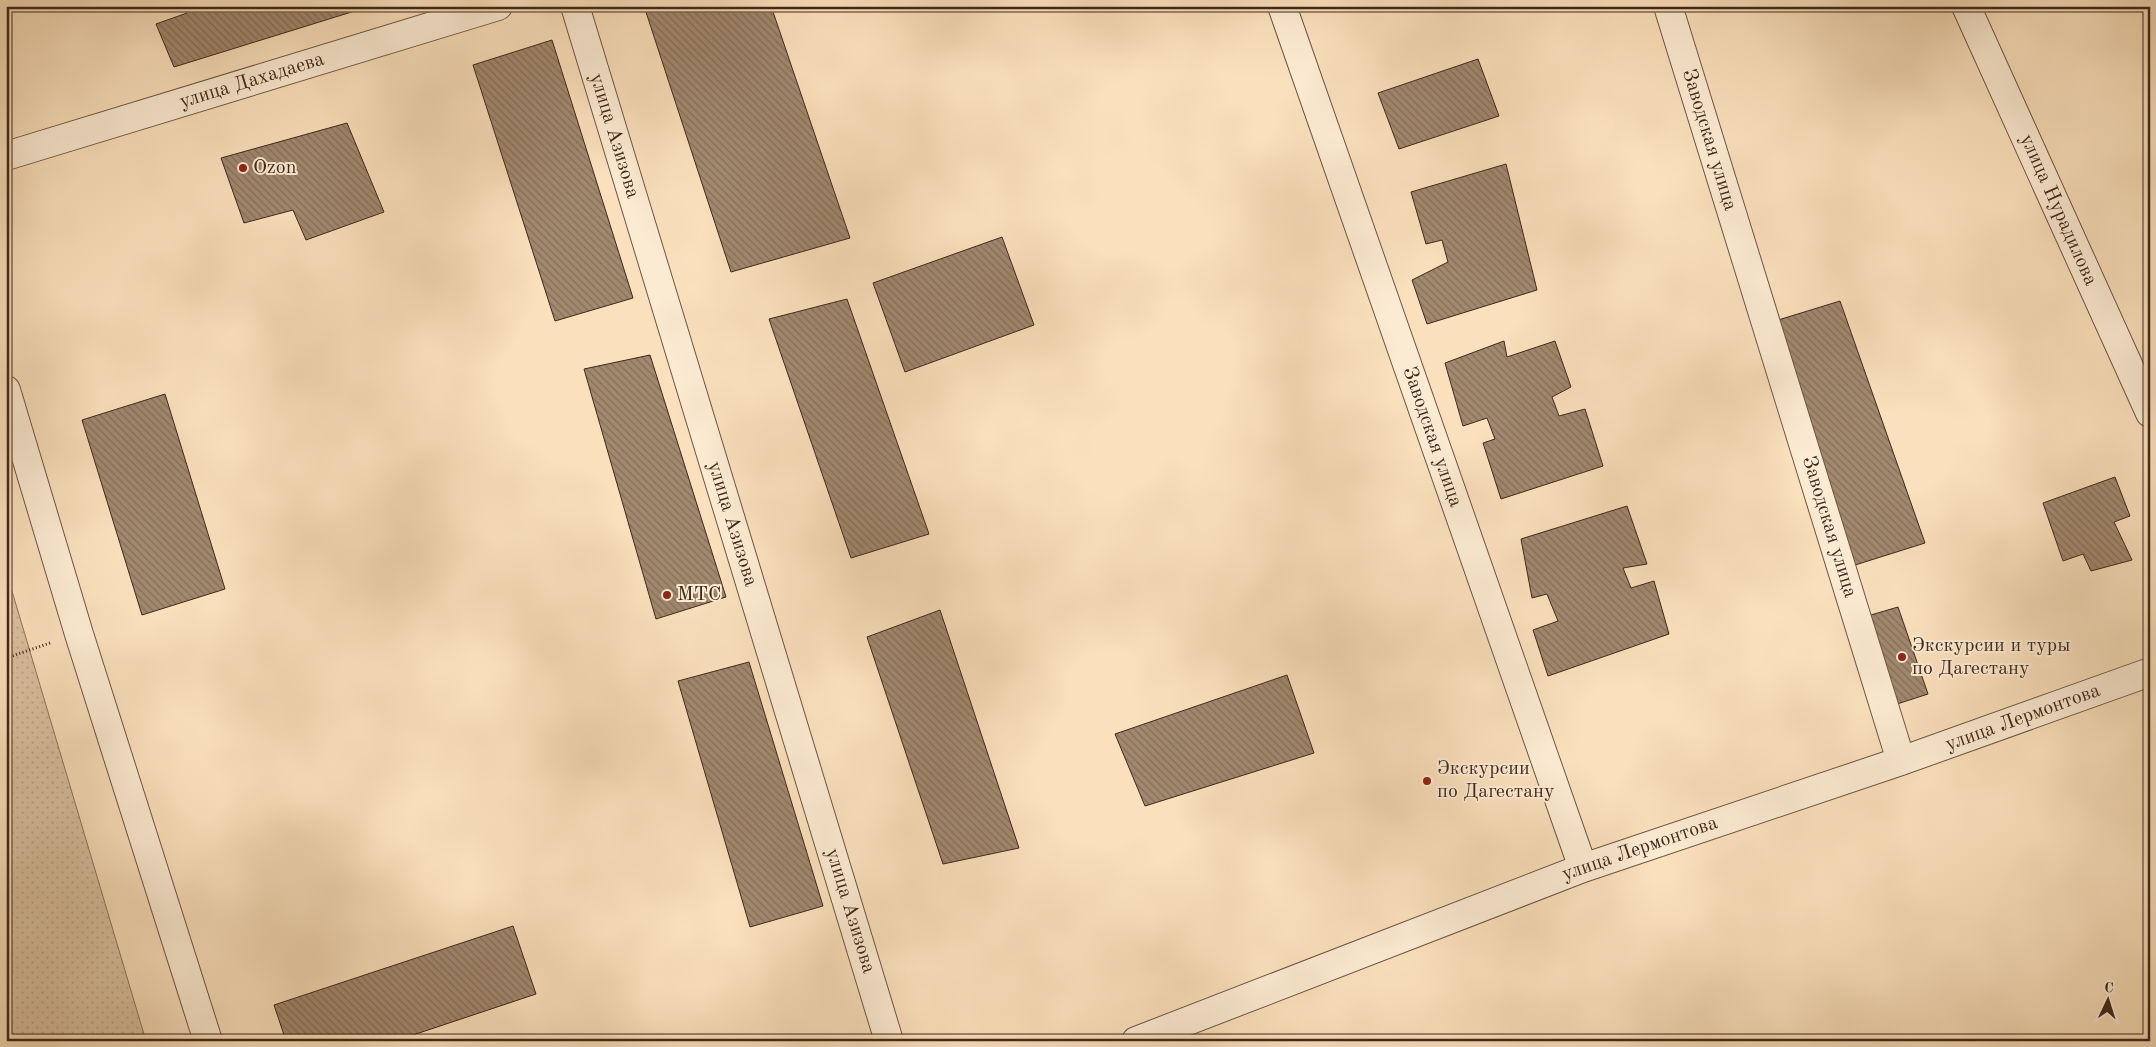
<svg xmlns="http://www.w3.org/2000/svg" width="2156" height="1047" viewBox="0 0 2156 1047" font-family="'Old Standard TT',serif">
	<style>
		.park { fill: url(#park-dots); stroke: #8d745e }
		.building { fill: url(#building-back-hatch); stroke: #40281b }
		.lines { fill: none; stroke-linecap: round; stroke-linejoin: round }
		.street-casing { stroke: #6e5643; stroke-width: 30 }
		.path { stroke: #40281b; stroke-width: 3; stroke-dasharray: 1 2.5; stroke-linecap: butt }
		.street { stroke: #fcebd3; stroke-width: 28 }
		.poi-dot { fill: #8f2418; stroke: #fcebd3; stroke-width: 2 }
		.labels { text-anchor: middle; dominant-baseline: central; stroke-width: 4; stroke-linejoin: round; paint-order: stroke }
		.street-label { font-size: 20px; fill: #40281b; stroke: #fcebd3 }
		.poi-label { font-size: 20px; fill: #40281b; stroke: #fcebd3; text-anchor: start }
	</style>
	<defs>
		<pattern id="park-dots" width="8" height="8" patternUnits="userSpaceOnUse" patternTransform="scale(1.25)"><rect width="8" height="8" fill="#dac1a1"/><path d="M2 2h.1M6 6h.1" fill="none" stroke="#bca68a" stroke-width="1.8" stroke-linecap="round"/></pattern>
		<pattern id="building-back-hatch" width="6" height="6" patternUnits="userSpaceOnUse" patternTransform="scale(1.25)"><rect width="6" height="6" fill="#a1886f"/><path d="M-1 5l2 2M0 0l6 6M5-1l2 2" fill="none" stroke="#856f5a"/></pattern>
	</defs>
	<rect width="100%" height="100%" fill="#fae0bc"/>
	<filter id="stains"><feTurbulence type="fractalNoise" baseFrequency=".004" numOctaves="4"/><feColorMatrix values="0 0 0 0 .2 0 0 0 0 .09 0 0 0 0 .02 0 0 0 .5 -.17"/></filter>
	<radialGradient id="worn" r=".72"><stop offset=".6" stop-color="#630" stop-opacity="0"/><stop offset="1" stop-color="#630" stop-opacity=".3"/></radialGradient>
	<path class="park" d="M6,571l140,470h-140z"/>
	<path class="building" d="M184,6h187l-197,61 -18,-43 31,-11z
		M644,6h127l79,232 -119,34z
		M552,40l81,258 -78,23 -82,-256z
		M1478,59l21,57 -100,33 -21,-56z
		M347,123l37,89 -78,28 -13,-30 -49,13 -23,-65z
		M1506,164l31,126 -110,34 -15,-44 36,-18 -6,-22 -16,4 -15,-52z
		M1002,237l32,88 -129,47 -32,-89z
		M847,299l82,235 -78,24 -82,-239z
		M1840,301l85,242 -73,23 -77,-245z
		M1504,341l3,16 48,-16 16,46 -19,10 7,19 26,-7 18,57 -102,33 -18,-56 12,-4 -8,-21 -24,8 -18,-63z
		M650,355l76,242 -70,22 -72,-250z
		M165,394l60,195 -83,26 -60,-195z
		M2115,477l15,39 -16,6 18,38 -41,11 -8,-17 -20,7 -20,-58z
		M1627,506l20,58 -24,4 8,20 23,-7 15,53 -121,42 -15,-46 25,-9 -11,-27 -15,4 -11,-59z
		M1898,607l30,87 -34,11 -30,-88z
		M940,610l79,238 -76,16 -76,-227z
		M749,662l74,244 -73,21 -72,-246z
		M1287,675l27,78 -169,53 -30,-72z
		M513,926l23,68 -141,47h-109l-12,-36z"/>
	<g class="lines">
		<g class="street-casing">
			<path id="street" d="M575,6l314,1035
				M1282,6l301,862
				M1668,6l233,755
				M1966,6l184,407
				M6,156l492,-150
				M6,390l73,244 129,407
				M1136,1041l447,-173 318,-107 249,-89"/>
		</g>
		<path class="path" d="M6,658l44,-15"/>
		<use href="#street" class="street"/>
	</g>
	<g class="poi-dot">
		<circle cx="243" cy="168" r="5"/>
		<circle cx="667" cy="595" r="5"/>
		<circle cx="1902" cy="657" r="5"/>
		<circle cx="1427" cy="781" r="5"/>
	</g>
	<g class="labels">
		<g class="street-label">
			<text transform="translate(252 81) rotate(-17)">улица Дахадаева</text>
			<text transform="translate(614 136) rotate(73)">улица Азизова</text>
			<text transform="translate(1709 140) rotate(73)">Заводская улица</text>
			<text transform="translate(2058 210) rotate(66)">улица Нурадилова</text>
			<text transform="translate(1432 437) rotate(71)">Заводская улица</text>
			<text transform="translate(732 524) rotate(73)">улица Азизова</text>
			<text transform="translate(1829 527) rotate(73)">Заводская улица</text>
			<text transform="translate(2023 718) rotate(-20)">улица Лермонтова</text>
			<text transform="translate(1640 849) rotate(-19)">улица Лермонтова</text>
			<text transform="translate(850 911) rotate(73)">улица Азизова</text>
		</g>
		<g class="poi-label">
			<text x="253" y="168">Ozon</text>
			<text x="677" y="595">МТС</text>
			<text x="1912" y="646">Экскурсии и туры<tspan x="1912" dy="23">по Дагестану</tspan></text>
			<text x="1437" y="769">Экскурсии<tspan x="1437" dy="23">по Дагестану</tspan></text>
		</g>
	</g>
	<rect width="2156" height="1047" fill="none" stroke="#fae0bc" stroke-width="25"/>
	<rect x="8" y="8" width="2141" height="1032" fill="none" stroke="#40281b" stroke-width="2.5"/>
	<rect x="12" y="12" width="2131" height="1022" fill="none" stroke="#40281b"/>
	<g transform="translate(2108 1000) rotate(4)" stroke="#fcebd3" stroke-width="4" paint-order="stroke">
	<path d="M0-4L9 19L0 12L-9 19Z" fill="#40281b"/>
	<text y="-8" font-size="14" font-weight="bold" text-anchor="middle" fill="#40281b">С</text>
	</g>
	<rect width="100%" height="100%" filter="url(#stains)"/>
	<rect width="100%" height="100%" fill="url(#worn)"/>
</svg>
